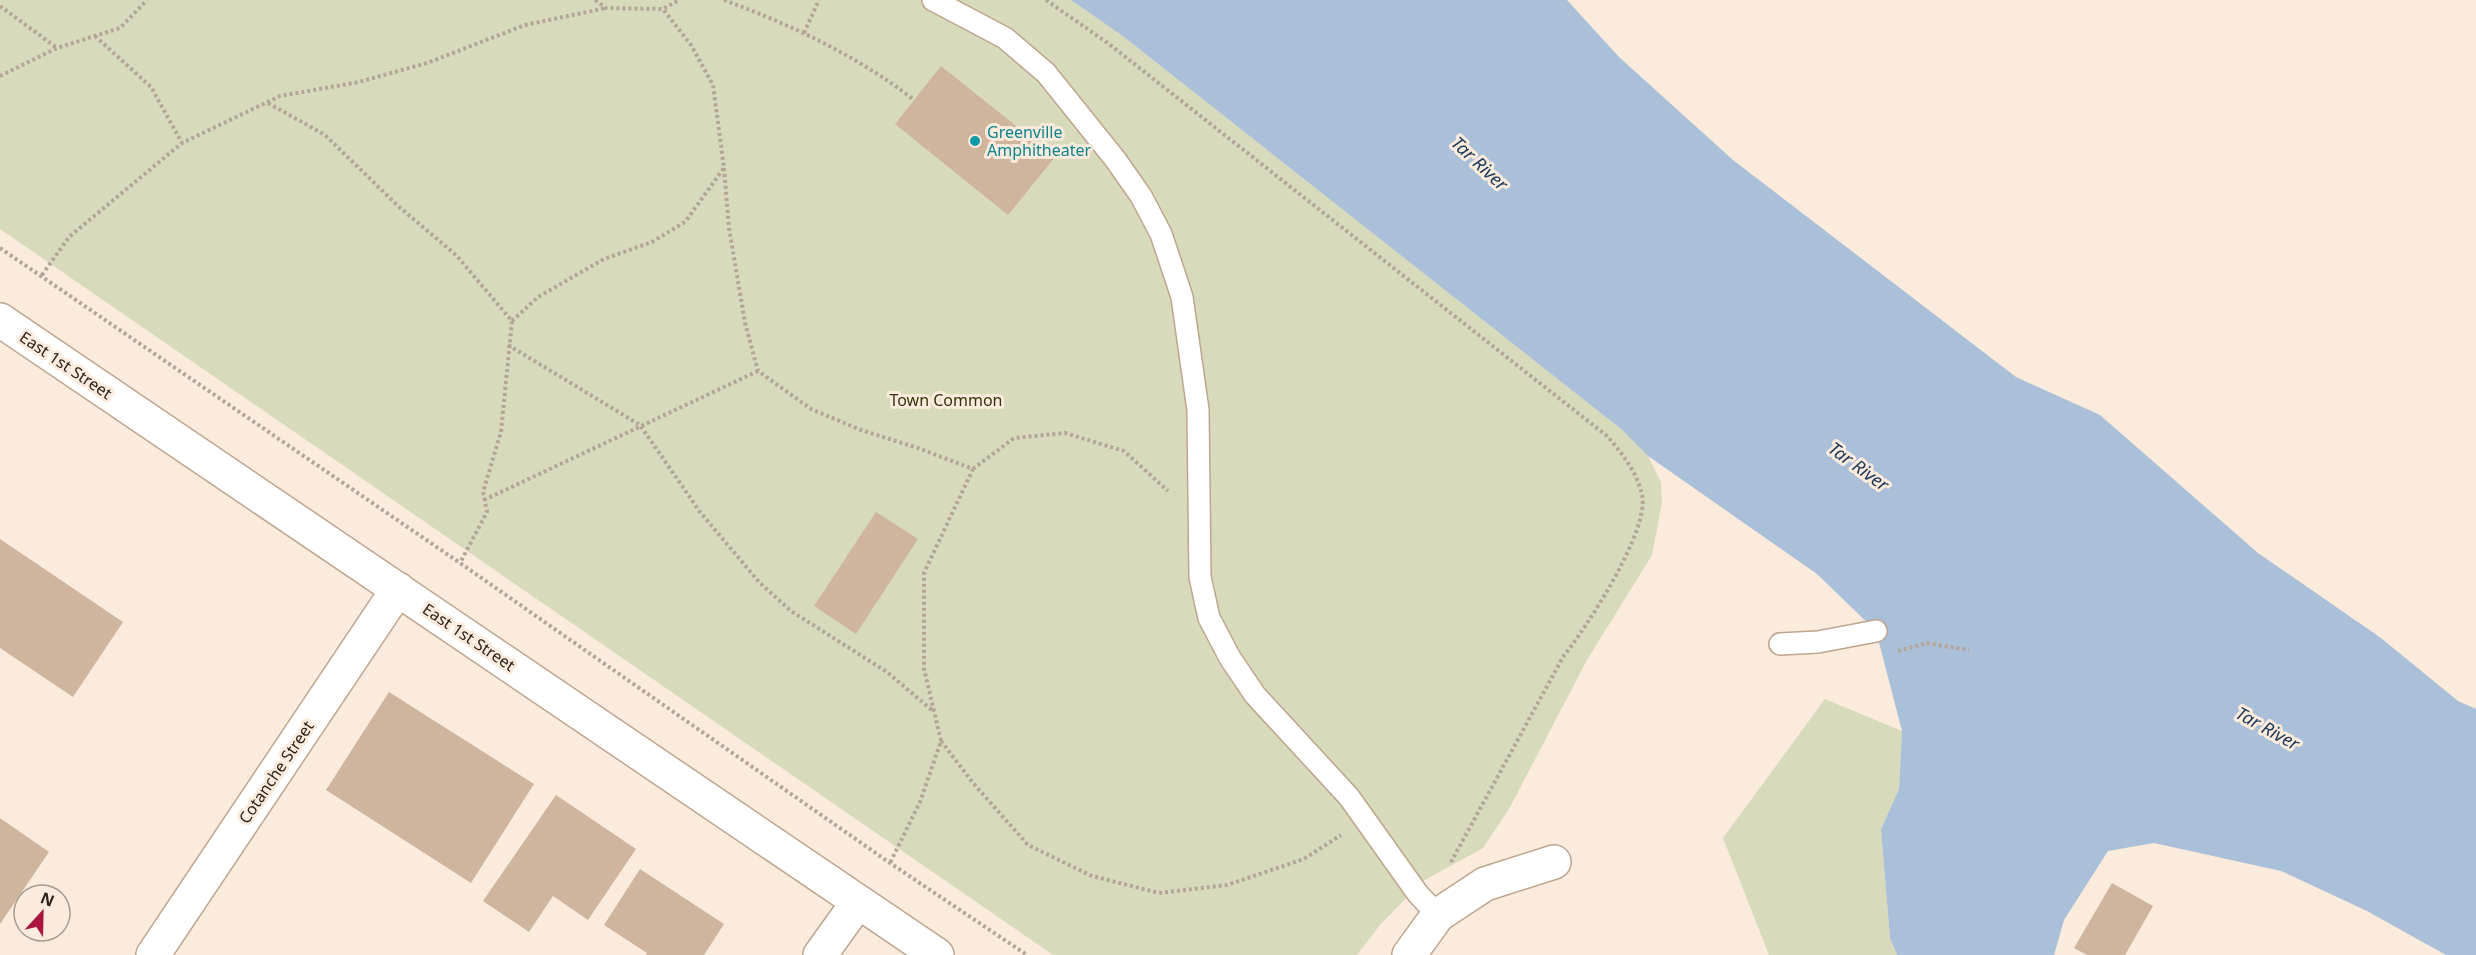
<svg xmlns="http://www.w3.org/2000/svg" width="2476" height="955" viewBox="0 0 2476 955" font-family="'Noto Sans',sans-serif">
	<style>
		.green { fill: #d8dabc }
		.water { fill: #aabfd8 }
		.building { fill: #cfb59d }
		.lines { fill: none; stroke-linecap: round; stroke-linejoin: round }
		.service-casing { stroke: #bea58e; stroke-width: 24 }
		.minor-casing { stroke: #bea58e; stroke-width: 36 }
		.tertiary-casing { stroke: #bea58e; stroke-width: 36 }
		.path { stroke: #b3a598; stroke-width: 4; stroke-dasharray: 3 3; stroke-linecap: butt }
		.service { stroke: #fff; stroke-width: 21 }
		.minor { stroke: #fff; stroke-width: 33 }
		.tertiary { stroke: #fff; stroke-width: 33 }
		.culture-dot { fill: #0f9aa8; stroke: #fbebdc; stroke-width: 2 }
		.labels { text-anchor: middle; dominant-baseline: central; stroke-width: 6; stroke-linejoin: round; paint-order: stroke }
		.culture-label { font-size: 16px; fill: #0d838f; stroke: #fbebdc; text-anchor: start }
		.street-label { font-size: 16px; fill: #2d231a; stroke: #fbebdc }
		.park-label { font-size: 16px; fill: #32330c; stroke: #fbebdc }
		.water-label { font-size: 18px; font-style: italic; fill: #18385a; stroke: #fbebdc }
	</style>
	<rect width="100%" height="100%" fill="#fbebdc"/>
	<path class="green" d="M0,0h1071l53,37 497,392 27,27 13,26 1,21 -10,52 -65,105 -78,149 -26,39 -60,33 -43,44 -23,30h-304l-1053,-726z
		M1825,699l77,32 -3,58 -18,40 9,109 7,17h-128l-46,-117z"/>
	<path class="water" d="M1071,0h496l52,57 114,103 283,217 84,38 158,138 123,85 77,63 18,8v246h-30l-79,-44 -86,-40 -127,-28 -46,8 -44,69 -10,35h-157l-7,-17 -9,-109 18,-40 3,-58 -26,-100 -59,-57 -169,-118 -27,-27 -497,-392z"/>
	<path class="building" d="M941,66l114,91 -47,58 -113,-91z
		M876,512l42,27 -62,95 -42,-28z
		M0,539l123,83 -50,75 -73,-49z
		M389,692l145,92 -63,99 -145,-93z
		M556,795l80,54 -48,71 -35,-24 -24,36 -46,-31z
		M0,818l49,34 -49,72z
		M640,869l84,55 -20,31h-58l1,-2 -43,-28z
		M2112,883l41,23 -28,49h-38l-13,-7z"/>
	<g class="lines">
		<g class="service-casing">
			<path id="service" d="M933,0l72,38 41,35 69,86 26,37 20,38 21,63 16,113 2,167 9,41 21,40 25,37 94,102 69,97 20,21
				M1780,644l38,-2 58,-11"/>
		</g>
		<g class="minor-casing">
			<path id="minor" d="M1409,955l29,-40 47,-31 69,-22"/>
		</g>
		<g class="tertiary-casing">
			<path id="tertiary" d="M0,320l937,635
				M153,955l245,-366
				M820,955l38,-53"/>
		</g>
		<path class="path" d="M595,0l11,8 57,1 16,-9
			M724,0c67,25 134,56 190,100
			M1046,0l63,44 498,392c15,17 30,36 35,59 8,36 -56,133 -79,162l-112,205
			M0,6l57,42
			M804,33l15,-33
			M95,36l56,51 31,56
			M0,76l57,-28 63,-20 27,-28
			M268,103l57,32 73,71 58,49 56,66 -11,111 -18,60 4,20 -27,51
			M724,168l5,60 16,95 13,48 53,38 50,21 57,18 55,21 -49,104v96l17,72 -21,61 -30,61
			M0,248l460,315 430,300 137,92
			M42,275l27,-38 113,-94 98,-47 79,-14 68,-19 98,-38 81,-17
			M512,321l26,-24 66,-38 48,-17 33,-20 39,-54 -11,-83 -22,-40 -28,-36
			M508,345l132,80 60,87 59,70 32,29 96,61 46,39
			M973,469l41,-31 51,-5 59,18 44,40
			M484,500l274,-129
			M1898,651l29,-8 42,7
			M941,741l32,42 55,62 64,31 67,17 68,-8 77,-26 37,-24"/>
		<use href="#service" class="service"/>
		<use href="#minor" class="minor"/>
		<use href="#tertiary" class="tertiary"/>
	</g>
	<circle class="culture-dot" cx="975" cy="141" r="6"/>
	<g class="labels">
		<g class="culture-label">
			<text x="987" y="132">Greenville<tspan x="987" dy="18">Amphitheater</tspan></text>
		</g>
		<g class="street-label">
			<text transform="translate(66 365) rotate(34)">East 1st Street</text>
			<text transform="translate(469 637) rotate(34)">East 1st Street</text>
			<text transform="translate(276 772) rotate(-56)">Cotanche Street</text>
		</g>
		<g class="park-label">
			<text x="946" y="400">Town Common</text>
		</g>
		<g class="water-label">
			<text transform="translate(1480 163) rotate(43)">Tar River</text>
			<text transform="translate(1859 466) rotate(36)">Tar River</text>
			<text transform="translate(2268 728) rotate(29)">Tar River</text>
		</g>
	</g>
	<g transform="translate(42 913) rotate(22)"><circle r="28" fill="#fbebdc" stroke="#a99b8e" stroke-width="1.5"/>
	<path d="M0-4.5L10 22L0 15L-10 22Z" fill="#ab163f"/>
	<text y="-9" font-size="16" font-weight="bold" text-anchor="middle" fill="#2d231a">N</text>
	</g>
</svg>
